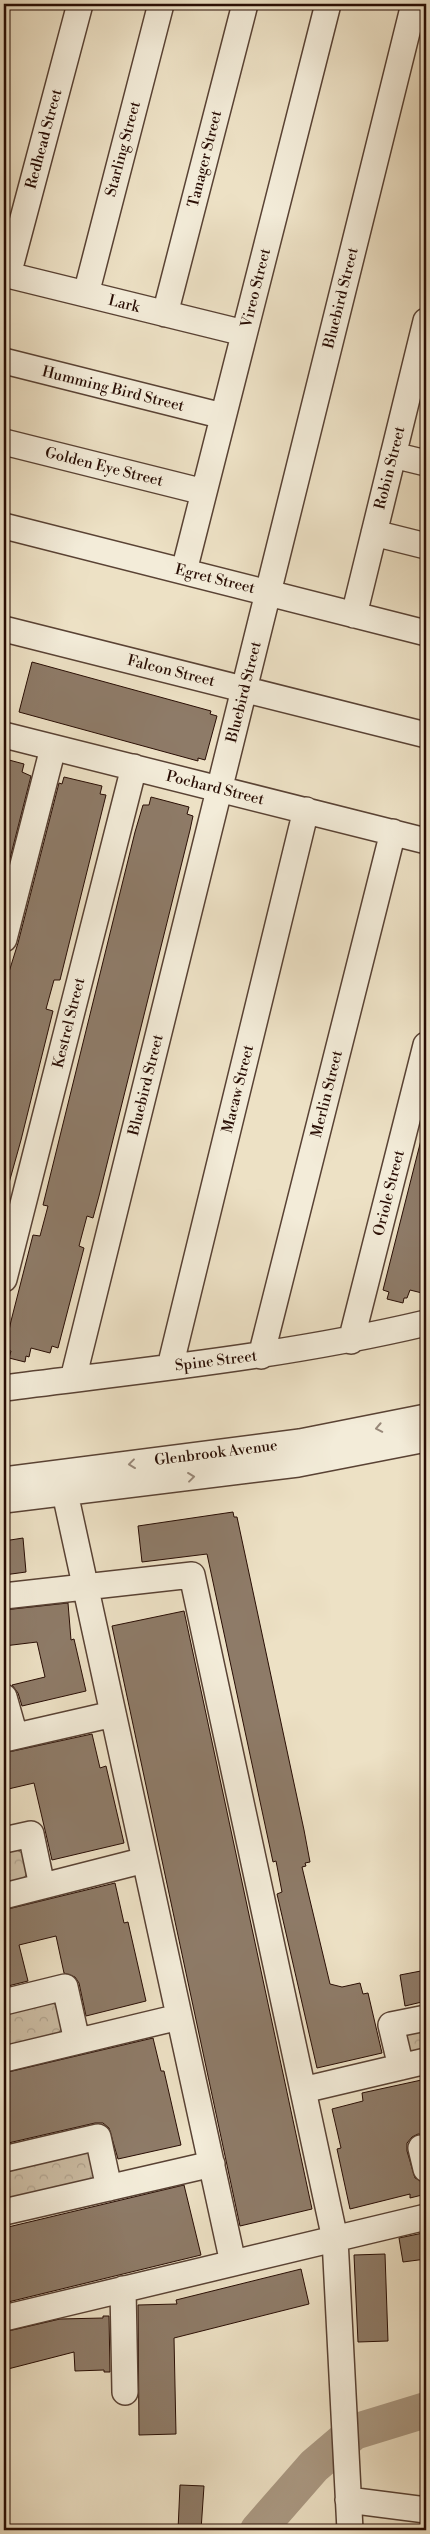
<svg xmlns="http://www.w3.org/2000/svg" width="430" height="2534" viewBox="0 0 430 2534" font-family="'Libre Bodoni',serif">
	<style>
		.forest { fill: url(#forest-crowns); stroke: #7a6554 }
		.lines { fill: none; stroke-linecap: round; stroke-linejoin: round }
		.river { stroke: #aa9983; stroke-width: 36 }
		.building { fill: #8e7b68; stroke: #280d04 }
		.minor-casing { stroke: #594234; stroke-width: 28 }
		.minor { stroke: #f3ecd9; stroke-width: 25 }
		.oneway { stroke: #988879 }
		.labels { text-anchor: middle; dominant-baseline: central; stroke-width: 4; stroke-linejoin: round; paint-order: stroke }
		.street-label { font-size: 15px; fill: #280d04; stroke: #f3ecd9 }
	</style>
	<defs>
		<pattern id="forest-crowns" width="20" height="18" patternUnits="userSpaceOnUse" patternTransform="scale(1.25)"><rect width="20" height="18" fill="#ccbda4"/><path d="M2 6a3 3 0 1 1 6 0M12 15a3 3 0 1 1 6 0" fill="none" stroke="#afa18c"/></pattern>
	</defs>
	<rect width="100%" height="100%" fill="#ede1c5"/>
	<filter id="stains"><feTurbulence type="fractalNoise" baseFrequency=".004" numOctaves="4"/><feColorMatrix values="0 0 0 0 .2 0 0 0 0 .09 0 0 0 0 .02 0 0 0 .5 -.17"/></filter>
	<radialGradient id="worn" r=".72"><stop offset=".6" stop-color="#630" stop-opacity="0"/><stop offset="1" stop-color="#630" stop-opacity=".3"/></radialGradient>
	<path class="forest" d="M4,1848c21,0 32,15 18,33l-18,7z
		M51,2002l6,4 6,18 -5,12 -54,16v-41z
		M426,2027v27h-17l-5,-16 2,-4z
		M79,2148l12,5 7,18 -6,12 -88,24v-41z"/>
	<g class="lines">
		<path class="river" d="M258,2530l56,-64 40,-34 72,-22"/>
	</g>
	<path class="building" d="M32,662l179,49 -1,3 7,2 -12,44 -7,-2v3l-179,-49z
		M9,760l15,4 -2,8 9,4 -27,106v-117l3,1z
		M64,777l38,9 -2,8 6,1 -46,185h-6l-8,29 7,2 -32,129 -12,43h-5v-195l14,-45 41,-160 3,1z
		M151,797l38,10 -2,7 6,2 -3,14 -91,366 -6,22 -6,-2 -8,30 5,2 -26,100 -6,-2 -2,7 -19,-5 -2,9 -3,-1 -1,6 -16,-4 2,-7 -6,-1 6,-29 22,-86 7,1 8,-30 -5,-1 92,-373 8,-27h6z
		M421,1140l5,1v153l-16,-4 -3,8h-3l-1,5 -16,-4 2,-7 -6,-2z
		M233,1512l1,5h3l67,313 6,32 -5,1 1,3 -4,1 28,117 12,3 18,-4 3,11 5,-1 14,60 -65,15 -40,-174 5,-2 -6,-31 -3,1 -66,-308 -65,8 -4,-36z
		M23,1538l3,34 -22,3v-34z
		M68,1603l3,37 3,-1 12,52 -64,15 -4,-13 -6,-8 33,-8 -8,-35 -33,4v-36z
		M184,1611l128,598 -72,17 -128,-600z
		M92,1734l8,34 6,-2 18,77 -72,17 -18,-77 -30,7v-37z
		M115,1883l9,40 4,-1 18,79 -60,15 -7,-33 -4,-6 -11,-4 -8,-37 -37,9 9,36 -24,6v-77z
		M426,1970v31l-21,5 -5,-31z
		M153,2038l8,33h3l17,74 -63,14 -9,-31 -6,-5h-8l-91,21v-71z
		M426,2079v56l-8,-1 -6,3 -5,6v8l8,27 11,5v11l-16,4v-4l-60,15 -13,-60 4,-1 -9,-39 31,-8 -1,-8z
		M184,2185l17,70 -197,48v-75z
		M423,2233l3,26 -23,3 -4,-24z
		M385,2254l3,87 -30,1 -4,-87z
		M301,2269l8,35 -135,34 2,96 -37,1 -1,-130 39,-1 -1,-4z
		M103,2316h6l1,56h-6v-2l-29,1 -1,-19 -70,18v-38l56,-13 43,-1z
		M180,2485l24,1 -3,44h-23z"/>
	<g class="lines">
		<g class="minor-casing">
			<path id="minor" d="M4,274l240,59
				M8,275l72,-271
				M86,294l75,-290
				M165,314l80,-310
				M4,361l219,55
				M4,442l200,50
				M393,455l33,8
				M4,526l422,107
				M374,533l52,13
				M184,571l144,-567
				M354,615l72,-294
				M4,629l422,106
				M4,735l422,106
				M4,939l49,-191
				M4,1279l130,-512
				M351,1341l75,-296
				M261,1356l132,-524
				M170,1367l136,-557
				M73,1379l341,-1375
				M4,1388c141,-18 283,-32 422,-65
				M4,1480l296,-38 126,-25
				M65,1493l168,770
				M4,1500l294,-36 128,-25
				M4,1596l188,-21 143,664 15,291
				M4,1697l11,39
				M4,1739l109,-25
				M4,1840l27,-6 11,52
				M4,1896l141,-36
				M4,2002l61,-15 12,54
				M4,2059l175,-42
				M401,2067l-10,-42 35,-7
				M303,2090l123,-29
				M421,2148l5,21
				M4,2159l94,-22 11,51
				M4,2212l208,-48
				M123,2289l2,103
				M4,2318l422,-101
				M348,2500l78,10"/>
		</g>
		<use href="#minor" class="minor"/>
	</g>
	<defs><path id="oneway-chevron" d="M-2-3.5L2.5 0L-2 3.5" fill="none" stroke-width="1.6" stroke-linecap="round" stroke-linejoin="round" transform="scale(1.25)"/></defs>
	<g class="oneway">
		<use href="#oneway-chevron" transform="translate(379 1428) rotate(169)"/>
		<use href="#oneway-chevron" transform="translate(132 1464) rotate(173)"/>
		<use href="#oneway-chevron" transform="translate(191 1477) rotate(-7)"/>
	</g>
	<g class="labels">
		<g class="street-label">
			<text transform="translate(44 139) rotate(-75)">Redhead Street</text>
			<text transform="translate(123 149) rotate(-75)">Starling Street</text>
			<text transform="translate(205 159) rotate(-76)">Tanager Street</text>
			<text transform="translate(256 288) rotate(-76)">Vireo Street</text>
			<text transform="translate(341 298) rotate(-76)">Bluebird Street</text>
			<text transform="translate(124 304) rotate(14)">Lark</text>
			<text transform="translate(113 389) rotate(14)">Humming Bird Street</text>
			<text transform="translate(104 467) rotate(14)">Golden Eye Street</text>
			<text transform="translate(390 468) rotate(-76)">Robin Street</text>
			<text transform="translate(215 579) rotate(14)">Egret Street</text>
			<text transform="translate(171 671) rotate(14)">Falcon Street</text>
			<text transform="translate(244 692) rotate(-76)">Bluebird Street</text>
			<text transform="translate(215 788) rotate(14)">Pochard Street</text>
			<text transform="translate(69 1023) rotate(-76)">Kestrel Street</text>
			<text transform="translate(146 1085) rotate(-76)">Bluebird Street</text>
			<text transform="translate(238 1089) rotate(-76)">Macaw Street</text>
			<text transform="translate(327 1094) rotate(-76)">Merlin Street</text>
			<text transform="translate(389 1193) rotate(-76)">Oriole Street</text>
			<text transform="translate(216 1361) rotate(-7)">Spine Street</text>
			<text transform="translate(216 1453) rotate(-7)">Glenbrook Avenue</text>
		</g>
	</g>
	<rect width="430" height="2534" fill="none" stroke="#ede1c5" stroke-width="20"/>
	<rect x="5" y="5" width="420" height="2524" fill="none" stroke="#280d04" stroke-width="2.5"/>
	<rect x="10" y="10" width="410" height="2514" fill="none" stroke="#280d04"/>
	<rect width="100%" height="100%" filter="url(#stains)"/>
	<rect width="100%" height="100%" fill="url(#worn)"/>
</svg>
